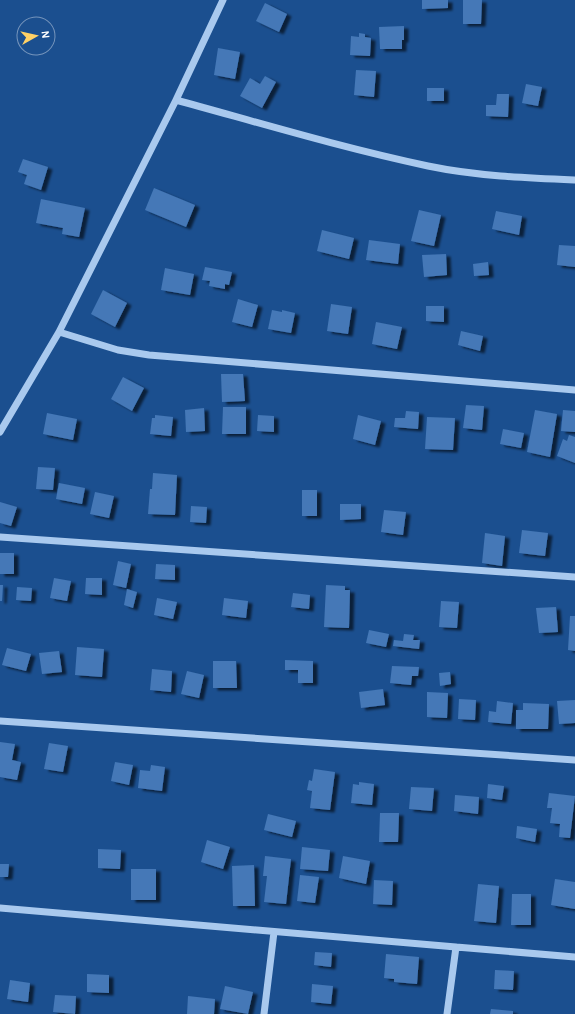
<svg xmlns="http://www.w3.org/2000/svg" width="575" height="1014" viewBox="0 0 575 1014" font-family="'Alegreya Sans',sans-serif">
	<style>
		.building { fill: #4478b7; filter: url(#shadow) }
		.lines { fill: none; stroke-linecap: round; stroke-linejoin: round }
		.minor { stroke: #a9c9ee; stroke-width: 7 }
	</style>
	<defs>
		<filter id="shadow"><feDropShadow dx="4.5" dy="2.5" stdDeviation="1" flood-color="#0009"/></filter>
	</defs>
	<rect width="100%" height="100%" fill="#1b4f8f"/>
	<path class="building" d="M422,0h26v8l-26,1z
		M463,0h19l-1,24h-18z
		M265,3l22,11 -8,18 -23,-11z
		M404,26v14h-2v9h-22l-1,-22z
		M359,33l6,1v3l6,1 -1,18 -20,-1 1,-19 8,1z
		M218,48l22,4 -5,27 -21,-4z
		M356,70l20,1 -2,26 -20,-2z
		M265,76l11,6 -14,26 -22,-12 10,-18 10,6z
		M526,84l16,3 -4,19 -16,-3z
		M427,88h17v13h-17z
		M497,94h12l-1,23 -22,-1v-11h10z
		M23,159l25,8 -7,23 -17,-6 3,-9 -9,-3z
		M154,188l41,17 -9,22 -41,-17z
		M41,199l44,9 -6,29 -17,-3 1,-6 -27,-5z
		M419,210l22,5 -7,31 -23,-5z
		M496,211l26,5 -3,19 -27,-6z
		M322,230l32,8 -5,21 -32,-8z
		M369,240l31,4 -2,20 -32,-4z
		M559,245l16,1v21l-18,-2z
		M446,254l1,21 -23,2 -2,-22z
		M488,262l1,13 -15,1 -1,-12z
		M205,267l27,5 -3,13 -4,-1v5l-16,-3 1,-5 -8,-1z
		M165,268l29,6 -4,21 -29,-5z
		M103,290l24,13 -12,24 -24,-13z
		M238,299l20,6 -6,22 -20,-5z
		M331,304l21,3 -4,27 -21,-3z
		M426,306h18v16l-18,-1z
		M272,310l10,2v-2l13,3 -4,20 -23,-4z
		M376,322l26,5 -5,22 -25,-5z
		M461,331l22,5 -3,15 -22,-6z
		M221,374h22l2,27 -23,1z
		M123,377l21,11 -12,23 -21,-12z
		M466,405l18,1 -2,24 -19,-2z
		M223,407h23v27h-24z
		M204,408l1,23 -19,1 -1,-22z
		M535,410l22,4 -7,43 -23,-5z
		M563,410l12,1v21l-14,-1z
		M406,411l13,1 -1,17 -24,-2 1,-9h10z
		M47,413l30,6 -4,21 -30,-6z
		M155,415l18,2 -2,19 -21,-2 2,-16h3z
		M258,415l16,1v16l-17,-1z
		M358,415l23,6 -6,24 -22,-6z
		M427,417l28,1 -2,32 -28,-1z
		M503,429l21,4 -3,15 -21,-4z
		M569,435l6,2v26l-18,-7 6,-17 4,2z
		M38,467l17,1 -2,22 -17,-1z
		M153,473l24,2 -2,40 -27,-1 2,-25h2z
		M59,483l26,5 -3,16 -26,-5z
		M302,490h15v26h-15z
		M95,492l19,4 -5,22 -19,-4z
		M0,502l17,5 -6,19 -11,-3z
		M340,504h21v15l-21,1z
		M191,506l16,1 -1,16 -16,-1z
		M384,510l22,2 -3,23 -22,-3z
		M522,530l26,3 -3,23 -26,-3z
		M485,533l20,3 -3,30 -20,-3z
		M0,553h14v21h-14z
		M118,561l13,3 -5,24 -13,-3z
		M156,564l19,1v15l-20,-1z
		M54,578l17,3 -4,20 -17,-3z
		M86,578h16v17l-17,-1z
		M0,585h3l-1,16h-2z
		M326,585l19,1v4h5l-1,38 -25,-1z
		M17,587l15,1 -1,13 -15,-1z
		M127,589l10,3 -4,16 -9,-3z
		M293,593l17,2 -1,14 -18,-2z
		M157,598l20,4 -4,17 -19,-4z
		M224,598l24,3 -2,17 -24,-3z
		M441,601l18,1 -2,26 -18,-1z
		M556,607l2,25 -19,1 -3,-25z
		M570,616h5v35l-7,-1z
		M369,630l20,4 -3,13 -20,-4z
		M404,634l10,1 -1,5h7l-1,9 -26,-3 1,-6 9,1z
		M77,647l27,2 -2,28 -27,-2z
		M7,648l24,6 -5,17 -24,-6z
		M59,651l3,21 -20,2 -3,-21z
		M285,660l28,1v22h-15v-13h-13z
		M213,661h23l1,27h-24z
		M392,666l27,1 -1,9h-6l-1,9 -21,-2z
		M152,669l20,2 -1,21 -21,-2z
		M187,671l17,4 -5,23 -18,-4z
		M450,672l1,12 -11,2 -1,-13z
		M383,689l2,16 -24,3 -2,-16z
		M427,692l21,1 -1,25 -20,-1z
		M459,699l17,1 -1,20 -17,-1z
		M575,700v23l-16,1 -2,-23z
		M497,701l16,2 -2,21 -23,-2 1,-11 7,1z
		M523,703l26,1 -1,25h-32v-19h7z
		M0,742l15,2 -3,16 9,2 -4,18 -17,-3z
		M49,743l19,3 -5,26 -19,-3z
		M115,762l18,3 -4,20 -18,-4z
		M151,765l14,2 -3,24 -24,-3 2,-18 10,1z
		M314,769l21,3 -5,38 -20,-2 2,-17 -5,-1 2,-10 3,1z
		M359,782l15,2 -2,21 -21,-2 2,-19 6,1z
		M488,784l16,2 -2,14 -15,-2z
		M411,787l23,1 -2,23 -23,-2z
		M549,793l26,3 -5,42 -11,-1 1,-13 -10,-1 2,-15h-5z
		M455,795l24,2 -1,17 -24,-3z
		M380,813h19l-1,29h-19z
		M268,814l28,7 -4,16 -28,-7z
		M517,826l20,3 -2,13 -19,-4z
		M207,840l23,7 -7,22 -22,-7z
		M302,847l28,3 -2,21 -28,-2z
		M98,849l23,1 -1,19 -22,-1z
		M265,856l26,3 -5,45 -22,-2 3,-26h-4z
		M343,856l27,5 -4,23 -27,-6z
		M0,864h9l-1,13h-8z
		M254,865l1,41h-22l-1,-40z
		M131,869h25v31h-25z
		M300,875l19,2 -4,26 -18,-2z
		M555,879l20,3v27l-24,-4z
		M374,880l19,1 -1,24 -19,-1z
		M478,884l21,2 -3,37 -22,-2z
		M512,894h19v31h-20z
		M315,952l17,1 -1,14 -17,-2z
		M386,954l33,3 -2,27 -23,-2v-3l-10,-1z
		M495,970l19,1 -1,19 -19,-1z
		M87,974l22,1v18l-22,-1z
		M10,980l20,3 -2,19 -21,-3z
		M312,984l21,2 -2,18 -20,-2z
		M225,986l28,6 -5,22 -28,-5z
		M55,995l21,1 -1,18 -22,-2z
		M188,996l27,3 -1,15h-27z
		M491,1009l22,2v3h-23z"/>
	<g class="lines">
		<path class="minor" d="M223,0l-47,100c84,23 167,48 252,66 48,10 98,12 147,14
			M59,332l59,18 31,5 426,35
			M0,432l59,-100 117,-232
			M0,537l575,40
			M0,721l575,39
			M0,908l456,39
			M264,1014l10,-82
			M447,1014l9,-67 119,10"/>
	</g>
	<g transform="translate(36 36) rotate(82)"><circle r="19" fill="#1b4f8f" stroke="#7695bc"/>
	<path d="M0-3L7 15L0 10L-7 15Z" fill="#ffd166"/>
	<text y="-6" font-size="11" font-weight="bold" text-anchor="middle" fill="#ffffff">N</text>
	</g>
</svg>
